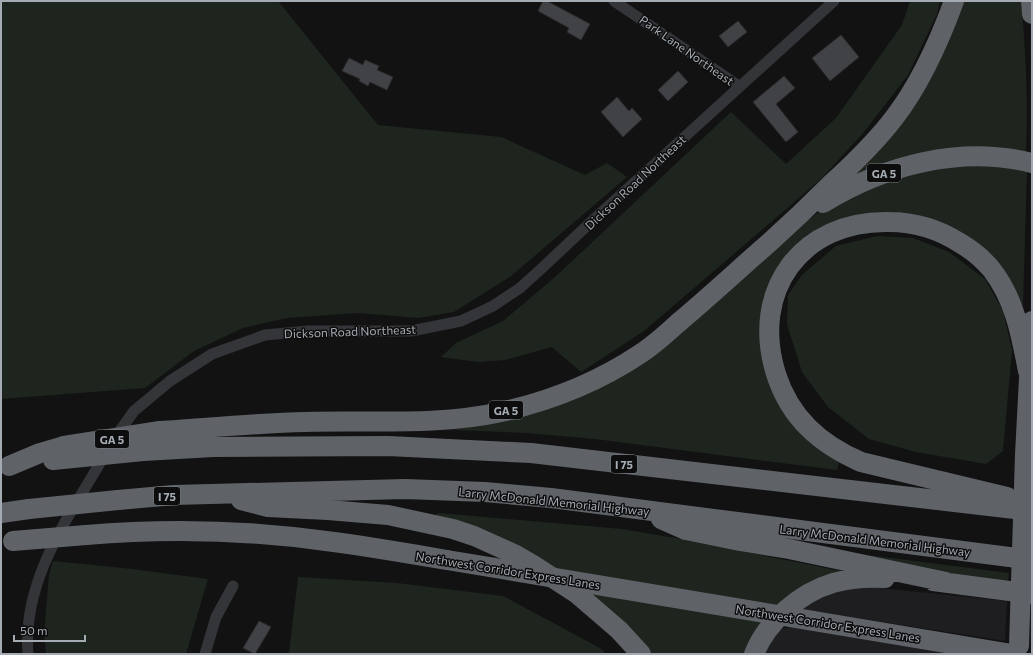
<svg xmlns="http://www.w3.org/2000/svg" width="1033" height="655" viewBox="0 0 1033 655" font-family="Commissioner,sans-serif">
	<style>
		.built { fill: #1e1e20 }
		.green { fill: #1e251e }
		.building { fill: #414246; stroke: #2c2c2f }
		.lines { fill: none; stroke-linecap: round; stroke-linejoin: round }
		.street { stroke: #333538; stroke-width: 11 }
		.highway { stroke: #5f6368; stroke-width: 20 }
		.highway-bridge { stroke: #5f6368; stroke-width: 20 }
		.labels { text-anchor: middle; dominant-baseline: central; stroke-width: 3; stroke-linejoin: round; paint-order: stroke }
		.shield { fill: #0d0d0e; stroke: #777c81; stroke-width: 1 }
		.shield-label { font-size: 11px; font-weight: bold; fill: #a4abb2 }
		.street-label { font-size: 12px; fill: #a4abb2; stroke: #0d0d0e }
	</style>
	<rect width="100%" height="100%" fill="#121213"/>
	<path class="built" d="M860,586l147,15 -2,40 -206,-32 22,-14z
		M798,626l170,28h-206l16,-25z"/>
	<path class="green" d="M1,1h277l100,124 123,12 84,38 22,-12 20,14 -116,99 -57,36 -35,6 -61,-5 -71,5 -44,10 -49,23 -49,37 -144,11z
		M910,1h30l-3,13 -29,61 -44,57 -44,48 -176,151 -63,41 -29,-25 -47,13 -27,2 -37,-5 15,-14 47,-22 51,-43 177,-166 55,52 50,-46 66,-93z
		M961,1h60c5,50 7,100 5,150l-43,-4 -133,32z
		M949,164l78,4 -4,137 -2,1 -88,-84 -132,21 -39,107 77,111 -2,9 -242,-31 -69,-6 -71,-3 1,-3 110,-26 257,-192 31,-18z
		M877,236l36,2 36,14 36,27 18,32 9,39 -9,101 -17,13 -70,-12 -47,-13 -41,-32 -26,-35 -15,-48 1,-29 14,-20 34,-29z
		M439,513l183,16 59,10 160,32 1,-6 20,4 -83,36 -228,-37 -115,-52v-2z
		M860,554l149,19 -1,10 -54,-7z
		M53,561l79,8 76,10 -22,75h-140l-2,-19 5,-60z
		M298,577l99,6 106,13 97,52 6,6h-317z
		M589,592l177,30 -19,32h-100z"/>
	<path class="building" d="M543,1h4l43,23 -9,16 -14,-8 2,-4 -31,-17z
		M738,21l9,11 -19,15 -9,-11z
		M841,35l18,22 -29,24 -18,-23z
		M349,58l14,7 2,-5 14,6 -2,4 16,7 -6,13 -17,-8 -2,4 -9,-5 1,-2 -18,-8z
		M678,71l10,11 -20,19 -10,-11z
		M784,76l11,12 -19,16 22,28 -12,10 -33,-40z
		M617,97l12,14 3,-3 10,11 -19,18 -22,-25z
		M259,621l12,6 -16,27 -12,-6z"/>
	<g class="lines">
		<path class="street" d="M614,1l125,85
			M114,439l20,-28 36,-30 42,-27 53,-19 43,-4h103l50,-10 32,-15 27,-18 21,-19 50,-47 243,-221
			M28,654c-6,-75 42,-139 78,-201
			M205,654l11,-37 17,-31"/>
		<path class="highway" d="M1031,1l1,13
			M823,203c62,-38 138,-58 209,-40
			M160,431c48,-3 97,-8 146,-9 64,-2 132,4 195,-10 49,-11 97,-30 139,-58 14,-9 26,-20 38,-31 31,-26 61,-54 92,-81 20,-18 40,-37 60,-57 23,-21 45,-42 64,-67 27,-35 45,-76 60,-117
			M143,451l70,-4 175,-1 143,7 501,58
			M1025,455l7,-134
			M9,466l31,-13 24,-7
			M1007,497l-146,-35c-41,-18 -71,-44 -85,-88 -26,-83 25,-154 113,-152 26,0 49,7 71,21 12,7 23,16 32,27 23,30 29,65 36,101
			M118,500l56,-5 231,-6 80,3 66,6 481,62
			M241,500l27,7 60,3 60,5 65,14 21,7 40,18 19,11 43,28 43,37 22,24
			M1,513l28,-4
			M661,519l25,11 54,11 49,8 157,33
			M86,535c80,-7 161,-5 240,6 40,5 80,12 121,19
			M933,581l99,13
			M754,654c13,-32 45,-61 79,-71 17,-5 34,-6 52,-5"/>
		<path class="highway-bridge" d="M64,446l96,-15
			M53,460l90,-9
			M29,509l89,-9
			M13,541l73,-6
			M447,560l565,94
			M1019,646l6,-191"/>
	</g>
	<g class="labels">
		<g class="shield">
			<rect x="867" y="164" width="34" height="18" rx="3"/>
			<rect x="489" y="401" width="34" height="18" rx="3"/>
			<rect x="95" y="430" width="34" height="18" rx="3"/>
			<rect x="611" y="455" width="26" height="18" rx="3"/>
			<rect x="154" y="487" width="26" height="18" rx="3"/>
		</g>
		<g class="shield-label">
			<text x="884" y="173">GA 5</text>
			<text x="506" y="410">GA 5</text>
			<text x="112" y="439">GA 5</text>
			<text x="624" y="464">I 75</text>
			<text x="167" y="496">I 75</text>
		</g>
		<g class="street-label">
			<text transform="translate(687 50) rotate(35)">Park Lane Northeast</text>
			<text transform="translate(635 182) rotate(-43)">Dickson Road Northeast</text>
			<text transform="translate(350 331) rotate(-2)">Dickson Road Northeast</text>
			<text transform="translate(554 501) rotate(6)">Larry McDonald Memorial Highway</text>
			<text transform="translate(875 540) rotate(7)">Larry McDonald Memorial Highway</text>
			<text transform="translate(508 570) rotate(9)">Northwest Corridor Express Lanes</text>
			<text transform="translate(828 623) rotate(9)">Northwest Corridor Express Lanes</text>
		</g>
	</g>
	<rect width="1033" height="655" fill="none" stroke="#a4abb2" stroke-width="4"/>
	<path d="M14 635v6h71v-6" fill="none" stroke="#a4abb2" stroke-width="2"/>
	<text x="20" y="635" font-size="12" fill="#a4abb2" stroke="#0d0d0e" stroke-width="3" paint-order="stroke">50 m</text>
</svg>
